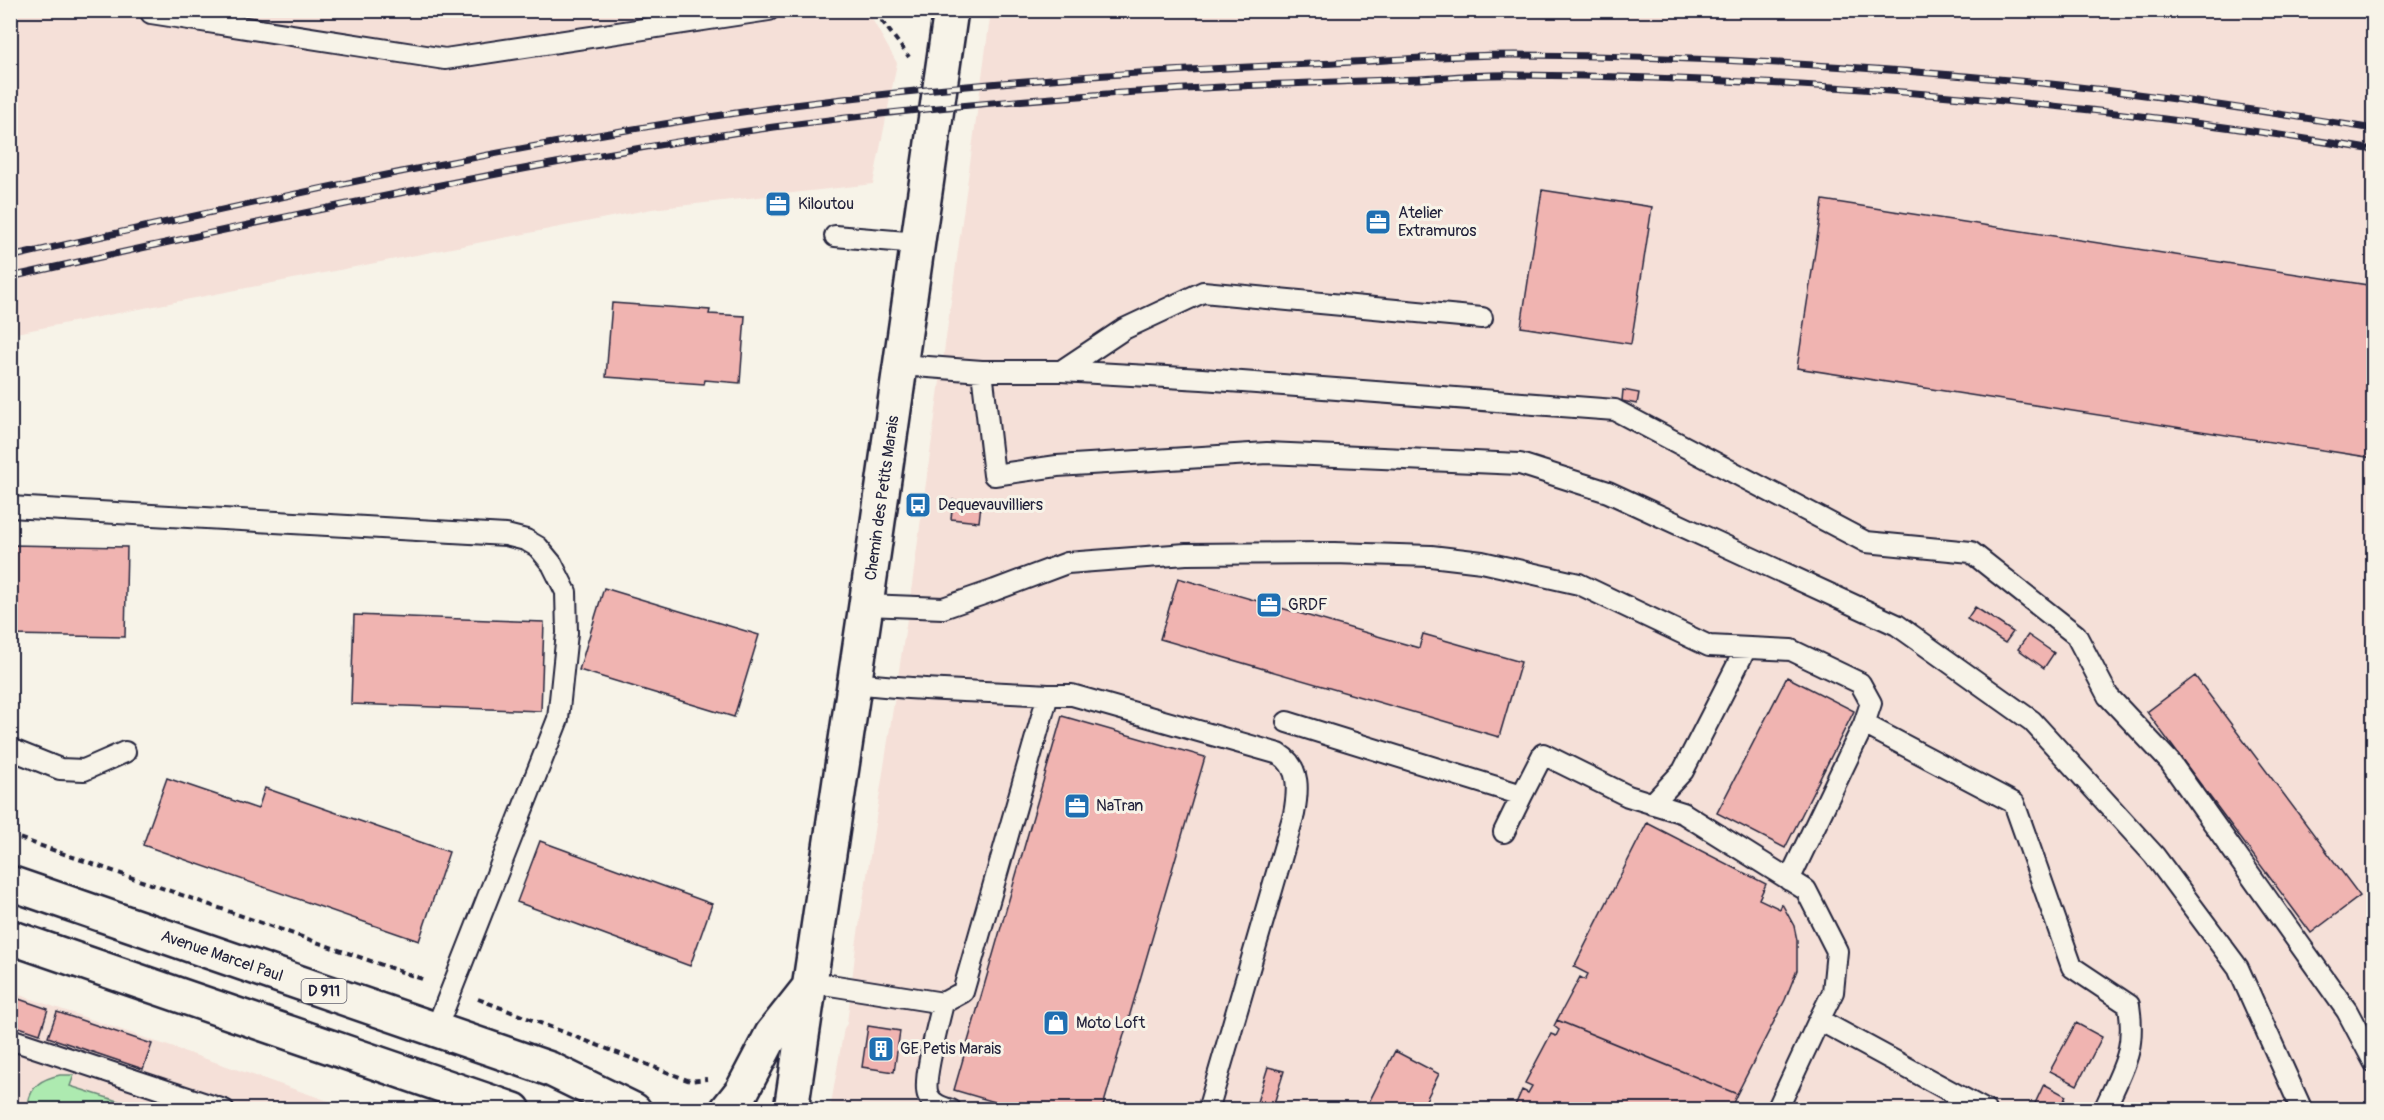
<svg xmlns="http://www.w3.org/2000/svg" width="2384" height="1120" viewBox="0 0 2384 1120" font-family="Pangolin,sans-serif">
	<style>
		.built { fill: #f5e0d8 }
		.green { fill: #adeab0; stroke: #688676; stroke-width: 1.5 }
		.building { fill: #f0b4b1; stroke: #22223b; stroke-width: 1.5 }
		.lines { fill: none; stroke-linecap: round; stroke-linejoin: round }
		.lane-casing { stroke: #22223b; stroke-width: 24 }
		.street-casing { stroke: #22223b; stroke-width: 38 }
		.primary-casing { stroke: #22223b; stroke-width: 38 }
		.path { stroke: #22223b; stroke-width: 4; stroke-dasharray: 6 4.5; stroke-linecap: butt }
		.lane { stroke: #f7f3e8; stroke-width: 20 }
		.street { stroke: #f7f3e8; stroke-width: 33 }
		.primary { stroke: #f7f3e8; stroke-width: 33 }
		.rail-casing { stroke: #22223b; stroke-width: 7 }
		.rail { stroke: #f7f3e8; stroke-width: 4.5; stroke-dasharray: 14; stroke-linecap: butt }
		.labels { text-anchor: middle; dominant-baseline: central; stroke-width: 6; stroke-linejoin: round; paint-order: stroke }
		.shield { fill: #f7f3e8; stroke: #62616f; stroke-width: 1.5 }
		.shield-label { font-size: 15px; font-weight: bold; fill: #22223b }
		.poi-label { font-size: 16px; fill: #22223b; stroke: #f7f3e8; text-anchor: start }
		.street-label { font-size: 16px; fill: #22223b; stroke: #f7f3e8 }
	</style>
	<rect width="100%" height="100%" fill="#f7f3e8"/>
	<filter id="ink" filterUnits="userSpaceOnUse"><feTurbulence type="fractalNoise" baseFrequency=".0167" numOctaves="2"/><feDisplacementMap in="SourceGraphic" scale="12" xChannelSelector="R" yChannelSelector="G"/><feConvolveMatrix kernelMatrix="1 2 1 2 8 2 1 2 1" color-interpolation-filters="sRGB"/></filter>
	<g filter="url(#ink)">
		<path class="built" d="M10,11h939l-77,8 25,44 -24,121 -221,25 -641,125z
			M991,11h1382v1098l-1543,1 14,-82 3,-4 9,-78 53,-340z
			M11,992l341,117h-341z"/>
		<path class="green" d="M60,1075h14l-4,11 73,23 -96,1 -19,-6c3,-19 14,-25 32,-29z"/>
		<path class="building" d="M487,10h35l-1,5z
			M1542,190l110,17 -21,137 -110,-17z
			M1823,200l551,86v172l-577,-90z
			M612,303l98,7 -1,4 36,2 -5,67 -35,-3 -1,4 -98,-7z
			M1623,390l16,3 -2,11 -15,-3z
			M953,500l28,4 -2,18 -28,-3z
			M10,545l117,2 -2,90 -115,-2z
			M1178,578l241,70 4,-14 98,28 -22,75 -339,-98z
			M604,588l155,47 -25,82 -155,-47z
			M1975,607l38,25 -8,11 -38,-24z
			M354,615l190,7 -3,89 -190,-7z
			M2028,635l26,18 -10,15 -26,-19z
			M2195,676l165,220 -49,37 -164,-221z
			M1787,677l67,34 -69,137 -68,-35z
			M1062,716l143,41 -103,353h-80l-68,-20z
			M167,778l91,31 7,-21 184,64 -30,89 -276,-96z
			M1647,823l119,61 -7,15 21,10 2,-5 12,22 3,14v30l-12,30 -48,94 -180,-74 23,-43 5,3 3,-6 -14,-7z
			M540,841l172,63 -22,62 -173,-64z
			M10,996l38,13 -8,25 -30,-10z
			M57,1012l95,32 -9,25 -95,-32z
			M1557,1020l66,27 114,47 -7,16h-217l9,-20 6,3 4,-7 -7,-3 26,-49 5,2 3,-6 -5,-4z
			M2076,1023l26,14 -25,48 -27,-14z
			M868,1026l32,5 -6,41 -32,-5z
			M1395,1051l44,23 -18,36h-47l-7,-4z
			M1268,1067l16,4 -12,39 -16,-5z
			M2044,1084l22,12 -6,14h-28z
			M28,1104l19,6h-21z"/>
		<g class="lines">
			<g class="lane-casing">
				<path id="lane" d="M152,10l-1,3 294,46 324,-49
					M835,236l83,7
					M901,365l81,6h79l63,-42 79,-37 279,26
					M982,371l12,104 63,-9 210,-13 253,11 88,28 289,133 135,96 122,134 84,113 64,142
					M1061,371l141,8 413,31 251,132 105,10 105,83 32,61 62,66 177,249 27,51
					M10,507l496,28 20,5 12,7 14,17 14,28 1,41 -9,86 -122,310
					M866,605l77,3 52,-18 72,-27 119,-9 148,-1 97,3 51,6 97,22 130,62 82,4 69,33 11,20 -7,21 -75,156
					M855,683c64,8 129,8 193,12
					M1287,722l235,73 21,-41 85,42 55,17 123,77 31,61 -4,41 -14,28 166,90
					M1864,724l150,79 58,164 57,38c7,47 -6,63 -25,105
					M10,749l50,20 24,1 41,-18
					M1652,804l31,-33 63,-123
					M1504,832l18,-37
					M811,982l132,21 20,-11 85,-297h24l207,59c22,13 19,38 15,60l-86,296
					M943,1003c-4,18 -21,78 -15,92 4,9 13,12 23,15
					M10,1039l214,71
					M1777,1110l42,-90"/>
			</g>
			<g class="street-casing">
				<path id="street" d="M727,1110l15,-19 30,-57 38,-48
					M791,1110l75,-505 85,-595"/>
			</g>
			<g class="primary-casing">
				<path id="primary" d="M10,883l540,186 84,41
					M10,937l504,173"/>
			</g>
			<path class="path" d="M883,10l-1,11 27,36
				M10,835l415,145
				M478,999l212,82 17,-2"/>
			<use href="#lane" class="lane"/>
			<use href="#street" class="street"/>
			<use href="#primary" class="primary"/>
			<g class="rail-casing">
				<path id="rail" d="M10,257c258,-58 515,-116 776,-151 175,-23 350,-35 526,-42 67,-3 135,-9 203,-9 175,1 352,11 526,28 112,11 222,28 333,46
					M10,277c254,-56 507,-113 764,-150 154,-21 311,-33 466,-41 60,-3 120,-5 179,-7 32,-2 64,-5 96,-4 288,3 575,27 859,75"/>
			</g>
			<use href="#rail" class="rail"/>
		</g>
	</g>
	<defs>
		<g id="office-square" transform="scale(1.35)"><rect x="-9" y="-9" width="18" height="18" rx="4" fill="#1f6fb2" stroke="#f7f3e8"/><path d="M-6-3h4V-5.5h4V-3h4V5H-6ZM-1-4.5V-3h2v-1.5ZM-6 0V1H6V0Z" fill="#fff"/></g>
		<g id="bus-square" transform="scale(1.35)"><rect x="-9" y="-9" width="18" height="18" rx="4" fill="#1f6fb2" stroke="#f7f3e8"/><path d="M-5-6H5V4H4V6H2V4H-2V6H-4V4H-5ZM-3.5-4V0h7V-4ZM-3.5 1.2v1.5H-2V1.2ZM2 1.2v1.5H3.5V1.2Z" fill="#fff"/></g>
		<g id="shop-square" transform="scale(1.35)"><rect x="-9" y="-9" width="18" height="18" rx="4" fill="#1f6fb2" stroke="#f7f3e8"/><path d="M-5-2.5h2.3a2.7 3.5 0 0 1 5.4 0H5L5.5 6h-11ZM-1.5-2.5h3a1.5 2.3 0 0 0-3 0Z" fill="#fff"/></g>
		<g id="building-square" transform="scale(1.35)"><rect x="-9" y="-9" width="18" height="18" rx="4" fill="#1f6fb2" stroke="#f7f3e8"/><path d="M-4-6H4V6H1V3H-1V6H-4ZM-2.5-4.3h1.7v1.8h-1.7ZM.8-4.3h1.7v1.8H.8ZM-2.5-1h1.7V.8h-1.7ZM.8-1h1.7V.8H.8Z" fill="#fff"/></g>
	</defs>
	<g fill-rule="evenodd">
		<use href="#office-square" x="778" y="204"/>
		<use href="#office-square" x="1378" y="222"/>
		<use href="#bus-square" x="918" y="505"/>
		<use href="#office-square" x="1269" y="605"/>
		<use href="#office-square" x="1077" y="806"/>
		<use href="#shop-square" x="1056" y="1023"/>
		<use href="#building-square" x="881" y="1049"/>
	</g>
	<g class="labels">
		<rect class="shield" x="301.5" y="979" width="45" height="24" rx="4.5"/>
		<g class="shield-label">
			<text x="324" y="991">D 911</text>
		</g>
		<g class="poi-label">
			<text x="798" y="204">Kiloutou</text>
			<text x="1398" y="213">Atelier<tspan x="1398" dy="18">Extramuros</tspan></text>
			<text x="938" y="505">Dequevauvilliers</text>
			<text x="1288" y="605">GRDF</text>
			<text x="1096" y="806">NaTran</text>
			<text x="1076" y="1023">Moto Loft</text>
			<text x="900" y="1049">GE Petis Marais</text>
		</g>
		<g class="street-label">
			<text transform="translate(882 498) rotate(-82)">Chemin des Petits Marais</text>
			<text transform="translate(222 956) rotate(19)">Avenue Marcel Paul</text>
		</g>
	</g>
	<rect width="2384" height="1120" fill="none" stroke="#f7f3e8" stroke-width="36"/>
	<rect x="18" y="18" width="2348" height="1084" fill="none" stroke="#22223b" stroke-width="2" filter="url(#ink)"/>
</svg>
